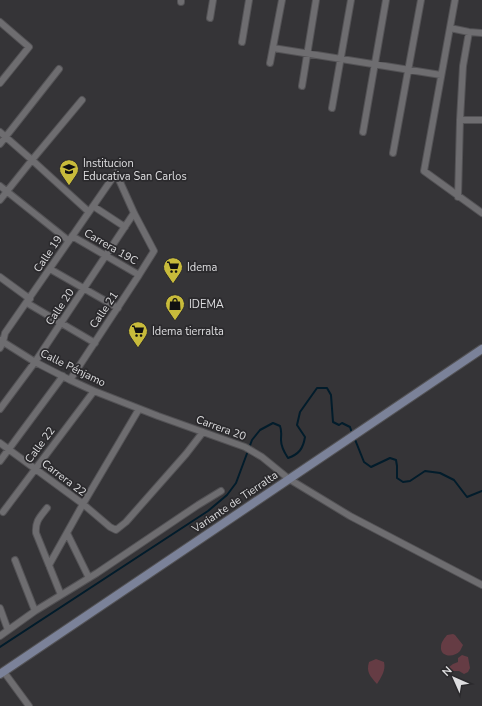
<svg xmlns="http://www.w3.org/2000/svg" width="482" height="706" viewBox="0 0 482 706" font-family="'Nunito Sans',sans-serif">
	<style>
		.green { fill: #653c44 }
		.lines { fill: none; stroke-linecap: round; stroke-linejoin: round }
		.stream { stroke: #021c2b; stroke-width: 2 }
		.minor-casing { stroke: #535255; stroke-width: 8 }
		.secondary-casing { stroke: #535255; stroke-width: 10 }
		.minor { stroke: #6e6d70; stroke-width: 6 }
		.secondary { stroke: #7b8299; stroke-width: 8 }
		.labels { text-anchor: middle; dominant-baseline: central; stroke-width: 3.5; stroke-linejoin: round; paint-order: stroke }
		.poi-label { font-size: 11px; fill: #dedee0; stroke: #2b2a2d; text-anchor: start }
		.street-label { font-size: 11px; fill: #dedee0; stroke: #2b2a2d }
	</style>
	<rect width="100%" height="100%" fill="#353437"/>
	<path class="green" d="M453,634l2,1 8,10c-1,2 -2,4 -3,6 -6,7 -20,6 -19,-4 0,-5 3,-8 6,-12z
		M462,655l6,2 2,11 -2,4 -4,2 -5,-3h-9l-1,-4 4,-3 5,-2v-4z
		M376,659l8,3c2,9 -3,15 -7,22 -7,-8 -11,-12 -8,-22z"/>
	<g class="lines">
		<path class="stream" d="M354,437l10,25 7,5 19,-9 6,2 1,6v12l6,4 7,-1 15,-10 15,2 14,7 13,17 15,-6
			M0,647l208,-136 19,-16 9,-12 16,-43 8,-10 13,-7 7,3c2,5 1,8 1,14 0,7 3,12 7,18 11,-4 15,-9 17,-21l-8,-12 3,-13 17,-24h10l4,7 2,27 6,3 3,-2 8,4 2,6"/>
		<g class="minor-casing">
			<path id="minor" d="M455,0l-31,171 58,42
				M181,2v-2
				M210,18l3,-18
				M0,22l29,25 -29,36
				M450,28l19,4 13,1
				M242,42l7,-42
				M273,48l168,27
				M270,63l12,-63
				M302,86l14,-86
				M332,108l19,-108
				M460,120h22
				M0,132l32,28 57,52
				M363,132l23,-132
				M0,144l59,-75
				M393,153l28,-153
				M0,186l69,55
				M458,197l2,-77 3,-54 6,-34
				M0,200l32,-40 50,-60
				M93,206l32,21
				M72,236l67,39
				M50,269l68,39
				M0,277l30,22
				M27,303l68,40
				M0,340l35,22 35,18 24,11 64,25 87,31 17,10 27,22 61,37 132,69
				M0,348l3,-6 2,-9 111,-160
				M70,380l69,-105 15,-24 -20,-38 -18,-40
				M0,409l35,-47 99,-149
				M0,443l83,61 27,23 6,3 10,-8 60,-68 17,-22
				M0,461l63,-85
				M47,508c-7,9 -12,13 -11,25l25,62
				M3,512l91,-121
				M67,533l22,45
				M15,560l20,51
				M49,565l34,-61 56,-95
				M0,608l8,22
				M0,636l35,-25 62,-38 101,-68 23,-14
				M4,672l25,34"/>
		</g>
		<g class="secondary-casing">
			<path id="secondary" d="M0,674l482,-325"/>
		</g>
		<use href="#minor" class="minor"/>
		<use href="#secondary" class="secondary"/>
	</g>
	<defs>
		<g id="school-pin" transform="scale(1)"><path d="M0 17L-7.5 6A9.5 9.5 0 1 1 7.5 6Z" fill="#c8bb3b" stroke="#2b2a2d"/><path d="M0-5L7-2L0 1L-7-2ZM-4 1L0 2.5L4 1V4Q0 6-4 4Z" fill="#111"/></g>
		<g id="supermarket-pin" transform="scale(1)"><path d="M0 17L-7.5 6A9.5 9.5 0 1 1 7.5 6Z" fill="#c8bb3b" stroke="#2b2a2d"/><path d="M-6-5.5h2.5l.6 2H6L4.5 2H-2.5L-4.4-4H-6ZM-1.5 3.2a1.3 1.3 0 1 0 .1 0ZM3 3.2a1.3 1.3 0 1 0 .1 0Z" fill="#111"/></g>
		<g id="shop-pin" transform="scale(1)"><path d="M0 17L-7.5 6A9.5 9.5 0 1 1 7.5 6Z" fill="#c8bb3b" stroke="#2b2a2d"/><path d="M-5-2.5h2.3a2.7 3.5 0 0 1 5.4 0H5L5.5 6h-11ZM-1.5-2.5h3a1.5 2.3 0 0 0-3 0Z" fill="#111"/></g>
	</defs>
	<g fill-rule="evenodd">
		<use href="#school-pin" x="69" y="169"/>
		<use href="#supermarket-pin" x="173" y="267"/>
		<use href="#shop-pin" x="175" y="304"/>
		<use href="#supermarket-pin" x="138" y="331"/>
	</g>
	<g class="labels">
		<g class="poi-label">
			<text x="83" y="163">Institucion<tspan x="83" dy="13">Educativa San Carlos</tspan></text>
			<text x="187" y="267">Idema</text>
			<text x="189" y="304">IDEMA</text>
			<text x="152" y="331">Idema tierralta</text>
		</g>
		<g class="street-label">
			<text transform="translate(111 247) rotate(30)">Carrera 19C</text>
			<text transform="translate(48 254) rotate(-56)">Calle 19</text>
			<text transform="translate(60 307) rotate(-56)">Calle 20</text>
			<text transform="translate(104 310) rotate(-56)">Calle 21</text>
			<text transform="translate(73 368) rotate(26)">Calle Pénjamo</text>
			<text transform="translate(221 428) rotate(20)">Carrera 20</text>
			<text transform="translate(40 445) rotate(-53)">Calle 22</text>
			<text transform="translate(64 478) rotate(37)">Carrera 22</text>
			<text transform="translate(235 502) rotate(-34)">Variante de Tierralta</text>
		</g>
	</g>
	<g transform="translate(454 678) rotate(315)" stroke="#2b2a2d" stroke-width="3" paint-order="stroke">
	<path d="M0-3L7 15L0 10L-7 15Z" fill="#dedee0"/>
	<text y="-6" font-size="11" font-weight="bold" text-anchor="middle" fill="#dedee0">N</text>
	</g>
</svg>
